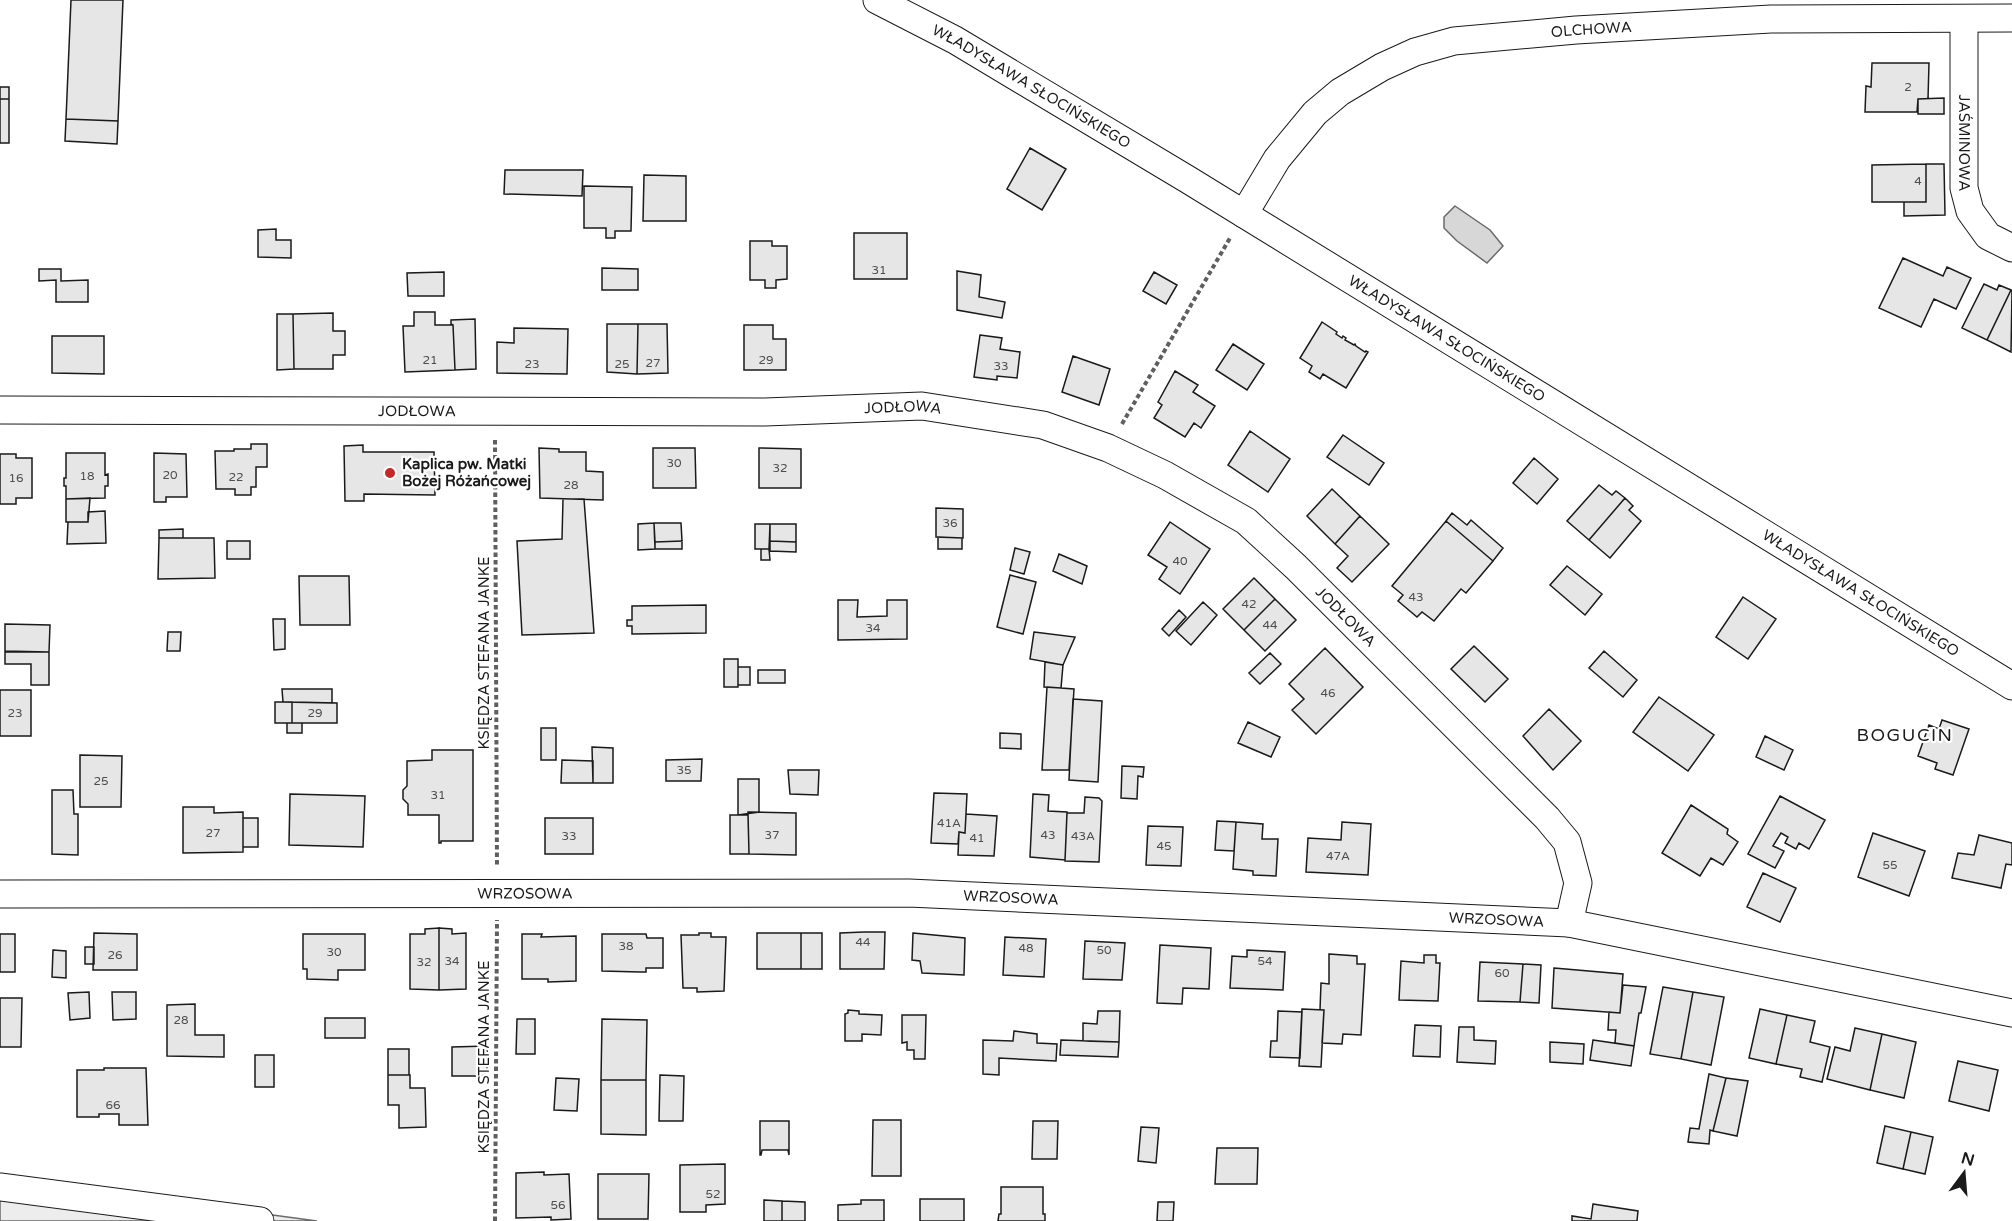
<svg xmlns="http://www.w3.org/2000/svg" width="2012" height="1221" viewBox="0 0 2012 1221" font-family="'Varela Round',sans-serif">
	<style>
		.built { fill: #ededed; stroke: #6a6a6a; stroke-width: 1.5 }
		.water { fill: #d7d7d7; stroke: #6a6a6a; stroke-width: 1.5 }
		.building { fill: #e6e6e6; stroke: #1a1a1a; stroke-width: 1.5 }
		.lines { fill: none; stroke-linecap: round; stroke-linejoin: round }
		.street-casing { stroke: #1a1a1a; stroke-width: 29 }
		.path { stroke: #5f5f5f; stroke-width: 4; stroke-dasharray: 4.5 3; stroke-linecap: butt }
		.street { stroke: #fff; stroke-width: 27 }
		.poi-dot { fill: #c62828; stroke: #fff; stroke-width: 2 }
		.labels { text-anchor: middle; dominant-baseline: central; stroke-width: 4.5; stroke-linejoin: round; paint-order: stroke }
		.number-label { font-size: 12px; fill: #4d4d4d }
		.street-label { font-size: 15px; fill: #1a1a1a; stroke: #fff }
		.poi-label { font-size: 15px; font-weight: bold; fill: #1a1a1a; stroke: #fff; text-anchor: start }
		.quarter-label { font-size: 18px; letter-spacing: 1.5px; fill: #1a1a1a; stroke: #fff }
	</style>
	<rect width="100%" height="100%" fill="#fff"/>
	<path class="built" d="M0,1178l317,43h-317z"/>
	<path class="water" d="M1455,206l35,24 13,16 -16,17 -30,-22 -13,-13v-11z"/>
	<path class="building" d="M71,0h52l-5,121 -52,-2z
		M1872,63h57l-1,36h-10l-1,13h-52l1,-26 5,1z
		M0,87h9v12h-9z
		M1944,98v16h-26v-15z
		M0,99h9v44h-9z
		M66,119l52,2 -1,23 -52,-3z
		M1030,148l36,21 -24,41 -35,-21z
		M1926,164h18l1,51 -41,1v-14h22z
		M1926,164v38h-54v-37z
		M505,170h78l-1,26 -78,-2z
		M644,175l42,1v45h-43z
		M584,186l48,1 -1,44h-16v7h-9v-10h-22z
		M276,229v11h15v18l-33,-1v-27z
		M854,233h53v46h-53z
		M750,241h22v5h15v33l-11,1v8h-11v-8h-15z
		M1903,258l40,18 4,-9 24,11 -15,31 -22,-10 -13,28 -42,-19z
		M602,268l36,1v21h-36z
		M39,269h22v12l27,-1v22h-32v-22l-17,1z
		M957,271l24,4 -2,22 26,5 -3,16 -45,-8z
		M444,272v24h-36l-1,-23z
		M1154,272l23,13 -11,19 -23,-13z
		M1984,284l13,6 2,-5 12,5 -24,50 -25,-12z
		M2011,290l1,1 -1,61 -24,-12z
		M414,312h21v13h18l2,45 -50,2 -2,-46h11z
		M333,313v18h12v24h-12v14h-39l-1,-55z
		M277,314h16l1,55 -17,1z
		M475,319l1,50 -21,1 -2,-45 -2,-1v-4z
		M1322,322l15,10 -1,2 6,4 1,-2 3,2 -1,2 9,5 1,-1 1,2 9,6 1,-1 2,1 -22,36 -23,-14 -3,5 -11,-7 3,-6 -12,-8z
		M607,324h31l-1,50 -30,-2z
		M638,324h29l1,49 -31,1z
		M744,325h29v14h13v31h-42z
		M514,328l54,1 -1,45 -70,-1v-31l17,1z
		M980,335l22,3 -2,11 20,3 -3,26 -20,-2v4l-23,-3z
		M52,336h52v38l-52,-1z
		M1233,344l31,20 -17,26 -31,-20z
		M1073,356l37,13 -11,36 -37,-13z
		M1175,371l23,14 -5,7 22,14 -14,22 -7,-5 -9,14 -31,-19 8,-13 -4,-3z
		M1250,431l40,28 -22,33 -40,-27z
		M1343,435l41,28 -15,22 -42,-28z
		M251,444h16v23h-11v20h-5v8h-16v-6h-19l-1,-38h19v-2h17z
		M363,445v7h71l1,43 -71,-1v7h-19l-1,-55z
		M539,448l20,1v3h27v19l17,1v28l-63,-2z
		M653,448h42l1,40h-43z
		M759,448l42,1v39h-42z
		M66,453h39v22l3,-1v12h-3v12l-39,1v-13h-2v-8h2z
		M154,453l32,1 1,43h-21v5h-12z
		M0,454h16v4h16v40h-16v6h-16z
		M1534,458l24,21 -21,25 -24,-21z
		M1599,485l13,10 4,-4 9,7 -36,42 -22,-19z
		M1332,489l28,27 -25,28 -28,-28z
		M90,498l-2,24h-22v-23z
		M1625,498l8,8 -4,4 12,11 -31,37 -21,-18z
		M563,499h21l10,134 -72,2 -5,-94 45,-2z
		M936,508l27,1v29l-27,-1z
		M105,511l1,32 -39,1 1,-22h20v-10z
		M1452,513l15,12 4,-5 32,28 -10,13 -47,-40z
		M1360,516l29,28 -37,38 -15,-14 11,-12 -13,-12z
		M1446,521l47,40 -27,32 -5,-4 -27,32 -12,-9 -5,5 -19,-16 5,-6 -11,-9z
		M1170,522l40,27 -30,45 -21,-15 8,-12 -19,-12z
		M654,523h27l1,18 -27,1z
		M654,523l1,26 -17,1v-26z
		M755,524h15l-1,25h-14z
		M770,524h26v18l-26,-1z
		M183,529v9h-24v-8z
		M938,537l24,1v11h-24z
		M159,538h55l1,40 -57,1z
		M227,541h23v18h-23z
		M682,541v8h-27v-7z
		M770,541l26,1v10l-26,-1z
		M1015,548l15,4 -6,22 -14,-4z
		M761,549h8l1,11h-9z
		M1059,554l28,12 -5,18 -29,-13z
		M1567,566l35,28 -17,21 -35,-30z
		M1010,575l26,7 -13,52 -26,-7z
		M299,576h50l1,49h-50z
		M1254,578l21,21 -31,31 -21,-21z
		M1743,597l33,22 -28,40 -32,-22z
		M1275,599l21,21 -31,31 -21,-21z
		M838,600h20l-1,17 30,-1v-16h20v39l-69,1z
		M1203,602l14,13 -26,30 -15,-14z
		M706,605v28l-74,1v-8h-5v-6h5v-14z
		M1179,610l7,7 -17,19 -7,-7z
		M273,619h12v30l-11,1z
		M5,624l45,1 -1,27 -44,-1z
		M168,632h13l-1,19h-13z
		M1034,632l41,5 -12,28 -33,-6z
		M1474,646l34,33 -23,23 -34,-33z
		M1325,648l38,39 -47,47 -24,-24 12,-11 -15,-15z
		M1604,651l33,29 -14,17 -34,-29z
		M5,652h44v33h-18v-21h-26z
		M1270,653l11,11 -21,20 -11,-11z
		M724,659h14v28h-14z
		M1045,662l18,3 -2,23 -17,-1z
		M738,667h12v18h-12z
		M758,670h27v13h-27z
		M1047,687l27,2 -5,81h-27z
		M282,689h50v14l-49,-1z
		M0,690h31v46h-31z
		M1659,697l55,38 -26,36 -55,-39z
		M1073,699l29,2 -4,81 -29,-2z
		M275,702h17v21h-17z
		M292,702l45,1v20h-45z
		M1549,709l32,32 -28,29 -30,-34z
		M1942,720l27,9 -16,46 -18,-6 2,-6 -19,-7 11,-31 10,4z
		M1248,722l32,15 -9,20 -33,-14z
		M287,723h15v10h-15z
		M541,728h15v32h-15z
		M1000,733l21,1v15l-21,-1z
		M1765,736l28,14 -9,20 -28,-13z
		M592,747l21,1v35h-20z
		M432,750h41v91h-32v2h-2v-28h-31v-11l-5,-5v-9l4,-4v-25l25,-1z
		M80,755l42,1 -1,51h-41z
		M702,759l-1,22h-35v-21z
		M562,760l31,1v22h-32z
		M1122,766l22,1 -1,10 -5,-1 -1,23 -16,-1z
		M788,770h31l-1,25 -28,-1z
		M738,779h21v33l-21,3z
		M52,790h21l1,24h4v41l-26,-1z
		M934,793l33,1 -2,39 -6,-1 -1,12 -27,-1z
		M290,794l75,2 -2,51 -74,-2z
		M1033,794l16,1 -1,16 19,1 -2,48 -35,-3z
		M1780,796l45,24 -16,29 -10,-6 -3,6 -11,-6 3,-6 -7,-4 -8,13 11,5 -9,17 -27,-14z
		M1085,797l14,1 3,3 -3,61 -34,-1 2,-48h17z
		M1691,805l37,24 -1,5 11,8 -15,23 -12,-7 -11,18 -38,-23z
		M183,807h31v6l29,-1v40l-60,1z
		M748,812l48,1v42l-47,-1z
		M966,814l31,2 -3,40 -36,-1 1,-23 6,1z
		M730,815h18l1,39h-19z
		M243,818h15v29h-15z
		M545,818h48v36h-48z
		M1217,821l19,1 -2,29 -19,-1z
		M1236,822l27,2 -1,15h16l-2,37 -23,-1v-4l-20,-2z
		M1342,822l29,2 -3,51 -62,-3 2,-34 33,2z
		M1148,826l35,1 -2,39 -35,-1z
		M1873,833l52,18 -16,45 -51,-19z
		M1979,835l33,8v22l-6,-1 -5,24 -49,-10 6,-25 16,2z
		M1763,873l33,15 -16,34 -33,-15z
		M439,928l13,1v5l14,-1v56l-27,1z
		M439,928v62l-29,-1v-55h15v-5z
		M864,932h21l-1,37h-44v-36z
		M94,933l43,1v36h-44z
		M699,933h12v4h15l-2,54 -27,1v-4h-14l-2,-53h18z
		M757,933h44v36h-44z
		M801,933h21v36h-21z
		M913,933l52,5 -1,37 -42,-2 -2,-12 -8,-1z
		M0,934h15v38h-15z
		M303,934h62v36h-27v10l-31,-1v-10h-4z
		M522,934h20l-1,3 35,-1v45l-28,1v-3h-26z
		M602,934h44l1,4h16v30h-17v4h-6l-38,-1z
		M1005,937l41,2 -2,38 -41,-2z
		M1085,941l40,2 -3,37 -39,-1z
		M1160,945l51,3 -2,41 -26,-1 -1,16 -25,-1z
		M85,947h9v17h-9z
		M53,950l13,1v27l-14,-1z
		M1247,950l38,2 -2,38 -53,-2 2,-32 15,1z
		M1329,954l28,2v8h8l-4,71 -18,-1 -1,10 -20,-1 2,-33h-4l1,-27 8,1z
		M1424,955h12v8h4l-2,38 -39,-1 2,-39 23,2z
		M1480,962l43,2 -3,38 -42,-1z
		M1523,964l18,1 -2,38 -19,-1z
		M1554,968l69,6 -3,39 -68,-5z
		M1623,985l23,2 -5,26h-2l-5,33 -19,-3 1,-13h-8l1,-18 11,1z
		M1663,987l30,5 -12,67 -31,-5z
		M89,992l1,26 -20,2 -2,-27z
		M112,992h24v27l-23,1z
		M1693,992l31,5 -13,68 -30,-6z
		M0,998h22l-1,49h-21z
		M195,1004v31h29v22l-57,-1v-51z
		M1302,1009l22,1 -3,57 -22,-1z
		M1760,1009l27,6 -11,49 -27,-6z
		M848,1010l11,1v3l23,1 -1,20 -19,-1v7h-17v-27l3,-1z
		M1098,1011h22l-1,31 -36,-1v-18l14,1z
		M1278,1011l24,1 -2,46 -30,-1 1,-16h6z
		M902,1015h24l-1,44h-11v-9h-7v-8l-5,1z
		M1787,1015l28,6 -5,21 20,5 -8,35 -22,-5 2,-8 -26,-5z
		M325,1018h40v20h-40z
		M517,1019h18v35h-19z
		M602,1019l45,1 -1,60h-45z
		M1415,1025l26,1 -1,31 -27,-1z
		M1459,1027h15v13l22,1 -1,23 -38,-2z
		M1855,1028l27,6 -12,56 -43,-11 8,-32 15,4z
		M1014,1031l23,3v9l20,1 -1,17 -57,-3v17l-16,-1v-34l30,1z
		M1882,1034l34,8 -12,56 -34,-8z
		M1061,1040l58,2 -1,15 -58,-2z
		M1593,1040l41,6 -3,20 -41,-6z
		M1550,1042l34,2 -1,20 -33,-2z
		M487,1046v30h-35v-29z
		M388,1049h21v26h-21z
		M255,1055h19v32h-19z
		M1958,1061l40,9 -9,41 -40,-10z
		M104,1068h42l2,57h-29v-11h-20v3h-22v-47h27z
		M1709,1074l17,4 -13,53 -3,-1 -1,14 -21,-2 2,-14 9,1z
		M388,1075h22v13h15l1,39 -27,1v-23h-11z
		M660,1075l24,1 -1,45h-24z
		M556,1078l23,1 -2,32 -23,-1z
		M1726,1078l22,3 -11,55 -24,-5z
		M601,1080h45v55l-45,-1z
		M873,1120h28v56h-29z
		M760,1121h29v34l-1,-5h-26l-1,5h-1z
		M1033,1121h25l-1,38h-25z
		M1885,1126l26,6 -8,37 -26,-6z
		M1141,1127l18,1 -3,35 -18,-2z
		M1911,1132l22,5 -8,37 -22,-5z
		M1217,1148h41l-1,36h-42z
		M725,1164v40l-19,1v7h-26v-47z
		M544,1172v3l25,-1 2,45 -20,1v-3l-35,1v-45z
		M598,1174h51l-1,45h-50z
		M1001,1187h42v27h2v7h-47l1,-7h2z
		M920,1199h44v22h-44z
		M764,1200l18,1v20h-18z
		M861,1200h23v21h-46v-16l23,-1z
		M782,1201l23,1v19h-23z
		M1158,1202h16l-1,19h-16z
		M1593,1204l45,7 -1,10h-65v-5l19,3z"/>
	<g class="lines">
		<g class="street-casing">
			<g id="street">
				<path id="s1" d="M877,0l78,40 232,139 825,507"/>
				<path id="s2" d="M1964,19v169l6,23 18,25 24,12"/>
				<path id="s3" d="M1244,214l33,-55 38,-46 25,-21 42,-25 33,-15 39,-11 122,-11 195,-11 241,-1"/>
				<path id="s4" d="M0,410l765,2 157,-6 121,19 65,23 57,27 81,46 50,46 251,251 20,24 11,41 -9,40"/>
				<path id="s5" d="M0,894l909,-1 660,30 443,90"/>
				<path d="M0,1187l260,34"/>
			</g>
		</g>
		<path class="path" d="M1122,424l108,-186
			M495,440l2,427
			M495,1221l2,-301"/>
		<use href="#street" class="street"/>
	</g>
	<circle class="poi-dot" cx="390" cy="473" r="6"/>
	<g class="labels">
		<g class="number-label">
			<text x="1908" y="87">2</text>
			<text x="1918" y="181">4</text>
			<text x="879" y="270">31</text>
			<text x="430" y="360">21</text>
			<text x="766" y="360">29</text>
			<text x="653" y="363">27</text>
			<text x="532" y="364">23</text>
			<text x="622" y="364">25</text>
			<text x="1001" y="366">33</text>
			<text x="674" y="463">30</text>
			<text x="780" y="468">32</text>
			<text x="170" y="475">20</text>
			<text x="87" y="476">18</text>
			<text x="236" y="477">22</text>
			<text x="16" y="478">16</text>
			<text x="571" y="485">28</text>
			<text x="950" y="523">36</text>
			<text x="1180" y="561">40</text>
			<text x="1416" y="597">43</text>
			<text x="1249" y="604">42</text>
			<text x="1270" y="625">44</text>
			<text x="873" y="628">34</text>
			<text x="1328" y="693">46</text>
			<text x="15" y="713">23</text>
			<text x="315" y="713">29</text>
			<text x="684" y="770">35</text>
			<text x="101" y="781">25</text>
			<text x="438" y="795">31</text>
			<text x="949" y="823">41A</text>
			<text x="213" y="833">27</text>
			<text x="772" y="835">37</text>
			<text x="1048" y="835">43</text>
			<text x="569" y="836">33</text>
			<text x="1083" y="836">43A</text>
			<text x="977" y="838">41</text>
			<text x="1164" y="846">45</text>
			<text x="1338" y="856">47A</text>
			<text x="1890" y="865">55</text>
			<text x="863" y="942">44</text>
			<text x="626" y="946">38</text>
			<text x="1026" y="948">48</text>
			<text x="1104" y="950">50</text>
			<text x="334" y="952">30</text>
			<text x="115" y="955">26</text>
			<text x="452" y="961">34</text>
			<text x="1265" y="961">54</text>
			<text x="424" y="962">32</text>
			<text x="1502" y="973">60</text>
			<text x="181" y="1020">28</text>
			<text x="113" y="1105">66</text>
			<text x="713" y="1194">52</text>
			<text x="558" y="1205">56</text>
		</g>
		<g class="street-label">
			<text stroke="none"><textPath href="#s3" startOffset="420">OLCHOWA</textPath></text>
			<text stroke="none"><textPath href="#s1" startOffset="177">WŁADYSŁAWA SŁOCIŃSKIEGO</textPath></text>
			<text stroke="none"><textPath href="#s2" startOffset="124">JAŚMINOWA</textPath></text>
			<text stroke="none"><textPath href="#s1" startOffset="663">WŁADYSŁAWA SŁOCIŃSKIEGO</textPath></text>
			<text stroke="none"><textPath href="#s4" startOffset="903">JODŁOWA</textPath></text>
			<text stroke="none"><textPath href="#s4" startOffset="417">JODŁOWA</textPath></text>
			<text stroke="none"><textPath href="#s1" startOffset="1149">WŁADYSŁAWA SŁOCIŃSKIEGO</textPath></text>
			<text stroke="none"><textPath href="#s4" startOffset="1408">JODŁOWA</textPath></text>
			<text transform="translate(484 653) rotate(-90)">KSIĘDZA STEFANA JANKE</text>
			<text stroke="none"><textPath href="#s5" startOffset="525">WRZOSOWA</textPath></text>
			<text stroke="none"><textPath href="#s5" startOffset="1011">WRZOSOWA</textPath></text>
			<text stroke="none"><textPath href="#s5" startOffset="1497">WRZOSOWA</textPath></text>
			<text transform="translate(484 1057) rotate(-90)">KSIĘDZA STEFANA JANKE</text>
		</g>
		<g class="poi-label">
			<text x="402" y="464">Kaplica pw. Matki<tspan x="402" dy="17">Bożej Różańcowej</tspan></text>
		</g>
		<g class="quarter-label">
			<text x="1905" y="735">BOGUCIN</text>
		</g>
	</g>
	<g transform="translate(1964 1173) rotate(16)" stroke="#ffffff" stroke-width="4.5" paint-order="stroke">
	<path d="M0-4.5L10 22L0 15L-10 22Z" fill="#1a1a1a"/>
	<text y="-9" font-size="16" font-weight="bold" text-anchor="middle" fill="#1a1a1a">N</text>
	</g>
</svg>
